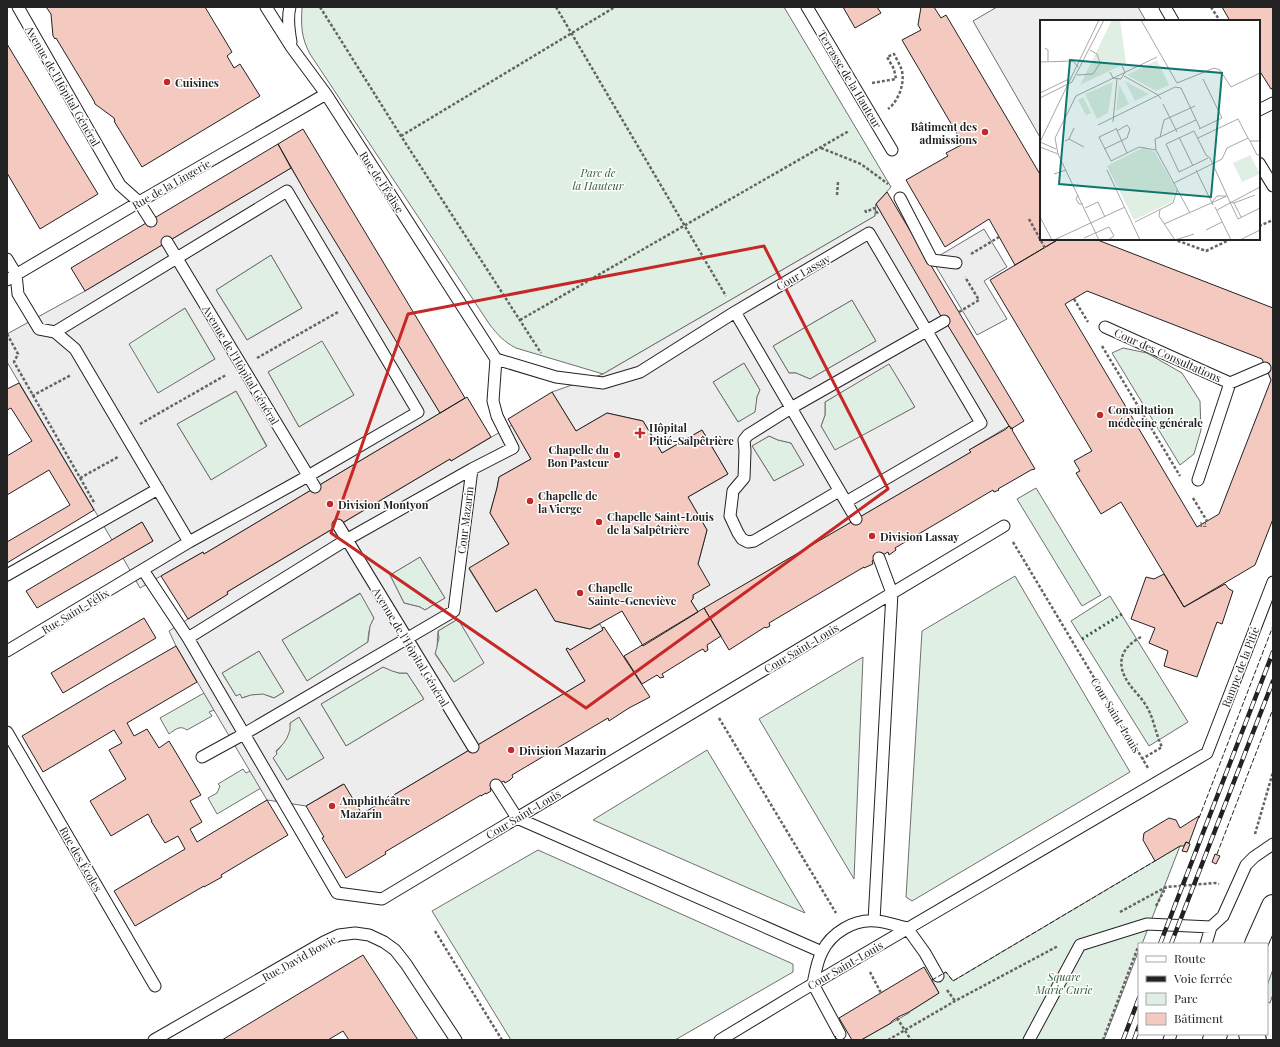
<svg xmlns="http://www.w3.org/2000/svg" width="1280" height="1047" viewBox="0 0 1280 1047" font-family="'Playfair Display',serif">
	<style>
		.green { fill: #e0efe3; stroke: #6f6f6f }
		.parking { fill: #ededed; stroke: #6f6f6f; fill-rule: evenodd }
		.building { fill: #f3c9c0; stroke: #222; fill-rule: evenodd }
		.lines { fill: none; stroke-linecap: round; stroke-linejoin: round }
		.lane-casing { stroke: #222; stroke-width: 13 }
		.street-casing { stroke: #222; stroke-width: 24 }
		.primary-casing { stroke: #222; stroke-width: 24 }
		.path { stroke: #646464; stroke-width: 2.5; stroke-dasharray: 3 2; stroke-linecap: butt }
		.lane { stroke: #fff; stroke-width: 11 }
		.street { stroke: #fff; stroke-width: 22 }
		.primary { stroke: #fff; stroke-width: 22 }
		.rail-casing { stroke: #222; stroke-width: 4.5 }
		.rail { stroke: #fff; stroke-width: 3; stroke-dasharray: 9; stroke-linecap: butt }
		.hedge { stroke: #2f5e38; stroke-width: 3; stroke-dasharray: 2 3; stroke-linecap: butt }
		.fence { stroke: #222; stroke-width: 1; stroke-dasharray: 5 2; stroke-linecap: butt }
		.marked { fill: none; stroke: #c62828; stroke-width: 3; stroke-linejoin: round }
		.poi-dot { fill: #c62828; stroke: #fff; stroke-width: 1.5 }
		.labels { text-anchor: middle; dominant-baseline: central; stroke-width: 3; stroke-linejoin: round; paint-order: stroke }
		.number-label { font-size: 9px; fill: #564c4a }
		.street-label { font-size: 11px; fill: #222; stroke: #fff }
		.poi-label { font-size: 11px; font-weight: bold; fill: #222; stroke: #fff; text-anchor: start }
		.park-label { font-size: 11px; font-style: italic; fill: #2f5e38; stroke: #fff }
		.inset-road { fill: none; stroke: #a7a7a7; stroke-width: 1 }
		.view { fill: #0f766e; fill-opacity: 0.15; stroke: #0f766e; stroke-width: 2 }
		.inset-edge { fill: none; stroke: #222; stroke-width: 2 }
	</style>
	<rect width="100%" height="100%" fill="#fff"/>
	<path class="green" d="M302,7h482l107,180 -15,17 -1,12 -272,158 -87,-26c-12,-6 -19,-14 -26,-23l-180,-271c-9,-17 -9,-28 -8,-47z
		M271,255l31,53 -55,32 -31,-50z
		M852,300l24,41 -66,38 -14,-6h-7l-16,-27z
		M185,308l30,51 -57,35 -30,-50z
		M322,340l32,55 -55,32 -31,-55z
		M1123,348l24,5 35,20 18,28 1,29 -7,24 -14,11 -68,-112z
		M744,363l16,27 -3,7 -1,15 -18,10 -25,-40z
		M889,363l26,44 -80,44 -14,-25 4,-11v-13z
		M236,391l31,56 -56,33 -34,-56z
		M769,436l9,4 13,3 13,22 -30,16 -22,-35z
		M1036,488l65,107 -19,11 -65,-107z
		M420,557l25,41 -20,12 -5,-3 -16,-4 -14,-28z
		M1015,576l115,196 -218,129 -6,-4 16,-266z
		M361,593l13,25c-4,8 -6,14 -6,24l-61,39 -25,-41z
		M1110,596l78,126 -39,24 -78,-125z
		M458,619l27,44 -31,19 -19,-29 4,-15 -1,-7z
		M259,651l25,41 -10,6c-11,-5 -21,-4 -32,0l-6,-2 -14,-23z
		M863,657l-9,222 -95,-160z
		M383,667l16,6h8l17,26 -78,47 -25,-42z
		M204,693l10,17 -5,2 3,4 -25,14c-7,-5 -11,-1 -18,4l-9,-16z
		M299,717l25,41 -37,22 -14,-22 4,-4 -1,-2c8,-8 13,-17 14,-29z
		M707,750l98,163 -212,-93z
		M243,769l3,4 4,-2 11,17 -44,26 -9,-16 9,-5 3,-7 -2,-2z
		M1180,846l-38,98h-3v6l-35,90h-243l48,-27v-1l30,-19 -7,-13 14,-8 7,9z
		M538,850l255,114v8l-118,68h-164l-79,-129z
		M1273,969v25l-3,9 -3,-1v-16z"/>
	<path class="parking" d="M997,7h141l8,14h-105v118l-68,-118z
		M291,168l149,245 -236,141 -1,-2 -63,36 -17,-30 30,-17 -11,-19 -30,18 -105,-178v-28l78,-43zM271,255l31,53 -55,32 -31,-50zM185,308l30,51 -57,34 -29,-49zM322,341l32,54 -55,32 -31,-55zM236,391l31,55 -56,34 -34,-56z
		M876,204l133,222 -40,24 2,2 -273,160 -7,-11 2,-2v-4l5,-31 9,-34 -19,-33 40,-23 -26,-44 -40,23 -19,-32 -36,-8 -31,18 -24,-39 51,-18 272,-158zM852,300l24,41 -66,38 -14,-6h-7l-16,-27zM744,363l16,27 -3,7 -2,15 -17,10 -25,-40zM889,364l26,43 -80,43 -14,-24 4,-11v-13zM769,436l9,4 13,3 13,22 -30,16 -22,-35z
		M984,229l23,38 -23,14 23,38 -30,16 -45,-75z
		M512,425l19,34 -32,18 -2,11 -7,25 19,31 -40,25 27,43 40,-23 19,32 35,8 10,-5 3,6 -33,20 -2,-2 -2,1 19,32 -223,133 -19,-30 -37,22 -39,-6 -91,-154 -7,-15 19,-12 40,-25 -1,-2 223,-133 1,2zM420,557l25,41 -20,12 -5,-3 -16,-4 -14,-28zM360,593l14,25 -4,8 -2,16 -61,39 -25,-41zM458,619l26,44 -30,19 -19,-28 2,-7 1,-16zM259,651l25,41 -10,6 -11,-4 -12,1 -9,3 -2,-4 -4,2 -14,-23zM383,667l9,4 7,2h8l17,26 -78,47 -25,-42zM299,717l25,41 -37,22 -14,-22 4,-4 -1,-3 7,-7 4,-6 3,-8v-7z"/>
	<path class="building" d="M46,7h159l27,45 -5,4 7,12 6,-4 20,32 -118,71 -28,-46h1l-1,-3 -19,-14 -1,-3 -38,-63 -1,1 -2,-3 -2,-22z
		M843,7h34l4,6 -26,15z
		M921,7h13l7,11 5,-3 95,161v63h18l-44,26 -26,-46 -44,28 -39,-67 42,-24 -2,-3 17,-9 -61,-104 19,-10 -3,-5z
		M1222,7h51v81l-2,1 -12,-19v-49h-29z
		M7,44l91,150 -58,35 -33,-56z
		M303,129l162,269 -25,15 -132,-216 -30,-53z
		M278,144l13,24 -206,123 -14,-23z
		M887,192l137,229 -13,8 -64,-105 -1,1 -70,-121z
		M1059,239h36l178,69v211l-18,46 -71,42 -63,-105 -20,12 -25,-41 4,-2 -6,-10 18,-10 -102,-171zM1087,291l175,68 9,21 -52,134 -22,13 -132,-223z
		M19,383l75,127 -87,53v-21l63,-37 -21,-35 -42,25v-39l25,-15 -21,-33 -4,2v-21z
		M552,392l24,39 31,-18 36,8 19,32 40,-23 26,44 -40,23 19,33 -9,34 12,21 -17,10v4l-2,2 7,11 -55,34 -21,-35 -32,18 -35,-8 -19,-32 -40,23 -27,-44 40,-24 -19,-31 7,-25 2,-11 32,-18 -23,-40z
		M467,397l24,40 -40,24 -1,-2 -101,60 -122,73 1,2 -40,25 -27,-43 42,-24 1,2z
		M1009,426l4,3 -1,1 23,39 -4,1 -33,19 1,1 -5,2 -1,-2 -98,58 1,2 -7,5 -1,-3 -16,9 1,3 -9,4v-1l-95,56 1,3 -4,2 -1,-1 -36,23 -25,-42 267,-156 -2,-2 37,-21z
		M142,522l11,19 -116,67 -11,-17z
		M1164,574l20,33 41,-23 4,5 4,2 -11,33 -5,-2 -20,55 -33,-11 4,-15 -19,-8 6,-15 -24,-9 15,-42 8,2z
		M704,608l17,28 -14,9 1,5 -3,2 -2,-3 -4,2 -37,23 2,3 -4,1 -3,-3 -15,9 -18,-28z
		M144,618l12,20 -93,55 -12,-20z
		M604,627l46,70 -21,11 -20,13 -1,-3 -96,57 1,2 -3,3 -5,3 -1,-2 -8,4 -6,4 1,2 -5,3v-1l-5,3v-1l-96,57 1,2 -40,24 -24,-40 2,-1 -18,-31 38,-22 18,30 223,-133 -19,-32 2,-1 2,2 33,-20 -1,-2z
		M176,646l21,36 -70,41 7,13 13,-7 12,19 10,-7 9,15 23,39 -11,6 12,21 -12,7 7,13 70,-42 21,35 -67,40 1,2 -18,10v-1l-69,40 -21,-35 71,-42 -7,-13 -13,7 -14,-22h1l-4,-7 -37,22 -21,-35 36,-22 -17,-29 13,-7 -8,-13 -71,42 -21,-36 86,-51z
		M1199,816l-10,27 -3,-1 -2,4h-4l-25,15 -12,-21 1,-7 25,-15 7,2 4,8z
		M1186,842l4,2 -3,8 -5,-1z
		M1215,854l5,2 -4,8 -4,-2z
		M363,955l55,85h-69l-6,-9 -15,9h-106z
		M924,967l15,26 -30,19 -11,5 -7,5v1l-30,17h-9l-13,-22z"/>
	<g class="lines">
		<g class="lane-casing">
			<path id="lane" d="M18,7l102,178 19,17 12,19
				M266,7l26,41 34,46 170,265
				M290,7c-3,11 -1,24 1,35
				M807,7l85,143
				M1165,7l8,14
				M1259,110l14,-7
				M1259,163l14,23
				M900,198l32,62 24,3
				M167,242l148,245
				M7,259l9,15 2,20 21,35 16,3 20,17 114,193 119,-66 110,-64 -131,-221 -232,141
				M7,280l132,-78 187,-108
				M735,312l121,207
				M1105,327l125,56
				M496,359l60,18 47,6 37,-11 95,-60 134,-79 112,190 -135,79
				M472,469l41,-21 -16,-32 -4,-15 3,-42
				M1198,480l32,-97 35,-15
				M839,491l-85,50 -6,1 -6,-3 -4,-6 -8,-17 3,-25 11,-13 1,-27 -1,-11 4,-5 43,-27 153,-87
				M338,525l135,222
				M143,570l45,68 149,255 45,6 622,-373
				M7,575l151,-86
				M188,638l158,-98 126,-71 -18,142 -210,123 -42,23
				M7,651l182,-109
				M7,732l148,254
				M496,785l21,33 305,134
				M874,921l18,-328 -13,-35
				M1206,944l5,-17 12,-11 23,-51 8,-8 19,-13
				M840,1034l-27,-50c2,-10 4,-23 9,-32 9,-19 32,-33 53,-31 10,0 22,5 32,7l18,25 13,23
				M154,1040l170,-98 15,-7 16,-2 14,2 15,7 11,8 11,14 50,76
				M720,1040l81,-49 406,-238 66,-171
				M1029,1040l51,-95 67,-21 64,3
				M1169,1040l2,-6"/>
		</g>
		<g class="street-casing">
			<path id="street" d="M1250,1034l5,6"/>
		</g>
		<g class="primary-casing">
			<path id="primary" d="M1256,944l17,-38
				M1214,1040l2,-6"/>
		</g>
		<path class="path" d="M320,7l81,129 140,217
			M556,7l170,289
			M1211,7l9,14
			M872,83l24,-4 -2,-10 -7,-12 7,-3c2,4 5,9 7,14 5,13 -2,33 -13,41
			M401,136l214,-129
			M821,148l40,16 27,20
			M837,195l1,-13
			M865,210l1,2 8,-4 4,6
			M1029,219l16,29
			M1259,226l14,-6
			M1173,239l33,12 25,-12
			M971,254l28,-17
			M1074,299l14,23
			M959,312l20,-12 -14,-23
			M520,320l329,-189
			M7,334l11,20 -4,8 81,142
			M1102,346l78,130
			M257,358l81,-46
			M32,396l39,-21
			M140,424l86,-49
			M80,478l38,-21
			M1193,498l14,23
			M1013,542l135,226
			M1141,637c-21,11 -26,28 -11,48 4,6 11,12 15,19 9,13 10,29 17,43l-20,12
			M719,718l117,195
			M1255,834l18,-62
			M1156,906l10,-19
			M1120,912l46,-25 49,-4 4,1
			M435,931l67,109
			M870,972l11,21
			M947,990l8,11
			M897,1018l14,22
			M888,1040l67,-39 103,-55
			M1103,1040l35,-93"/>
		<use href="#lane" class="lane"/>
		<use href="#street" class="street"/>
		<use href="#primary" class="primary"/>
		<g class="rail-casing">
			<path id="rail" d="M1160,944l113,-292
				M1171,944l102,-263
				M1123,1040l16,-42
				M1134,1040l5,-14"/>
		</g>
		<use href="#rail" class="rail"/>
		<path class="hedge" d="M1082,639l40,-25"/>
		<path class="fence" d="M1199,818l74,-192
			M1217,854l56,-145
			M932,980l14,-8 7,9 202,-120
			M837,1040l-2,-3 3,-2"/>
	</g>
	<path class="marked" d="M764,246l124,243 -302,219 -255,-175 77,-219z"/>
	<g class="poi-dot">
		<circle cx="167" cy="82" r="4"/>
		<circle cx="985" cy="132" r="4"/>
		<circle cx="1100" cy="415" r="4"/>
		<path d="M638 427h4v4h4v4h-4v4h-4v-4h-4v-4h4z"/>
		<circle cx="617" cy="455" r="4"/>
		<circle cx="530" cy="501" r="4"/>
		<circle cx="330" cy="504" r="4"/>
		<circle cx="599" cy="522" r="4"/>
		<circle cx="872" cy="536" r="4"/>
		<circle cx="580" cy="593" r="4"/>
		<circle cx="511" cy="750" r="4"/>
		<circle cx="332" cy="806" r="4"/>
	</g>
	<g class="labels">
		<g class="number-label">
			<text x="1203" y="523">12</text>
		</g>
		<g class="street-label">
			<text transform="translate(850 79) rotate(59)">Terrasse de la Hauteur</text>
			<text transform="translate(63 86) rotate(60)">Avenue de l'Hôpital Général</text>
			<text transform="translate(382 182) rotate(57)">Rue de l'Église</text>
			<text transform="translate(171 184) rotate(-30)">Rue de la Lingerie</text>
			<text transform="translate(803 272) rotate(-30)">Cour Lassay</text>
			<text transform="translate(1168 355) rotate(24)">Cour des Consultations</text>
			<text transform="translate(241 365) rotate(59)">Avenue de l'Hôpital Général</text>
			<text transform="translate(465 520) rotate(-83)">Cour Mazarin</text>
			<text transform="translate(75 611) rotate(-31)">Rue Saint-Félix</text>
			<text transform="translate(411 647) rotate(59)">Avenue de l'Hôpital Général</text>
			<text transform="translate(801 648) rotate(-31)">Cour Saint-Louis</text>
			<text transform="translate(1240 667) rotate(-69)">Rampe de la Pitié</text>
			<text transform="translate(1116 715) rotate(59)">Cour Saint-Louis</text>
			<text transform="translate(523 814) rotate(-31)">Cour Saint-Louis</text>
			<text transform="translate(81 859) rotate(60)">Rue des Écoles</text>
			<text transform="translate(299 958) rotate(-29)">Rue David Bowie</text>
			<text transform="translate(845 965) rotate(-30)">Cour Saint-Louis</text>
		</g>
		<g class="poi-label">
			<text x="175" y="82">Cuisines</text>
			<text x="977" y="126" text-anchor="end">Bâtiment des<tspan x="977" dy="13">admissions</tspan></text>
			<text x="1108" y="409">Consultation<tspan x="1108" dy="13">médecine générale</tspan></text>
			<text x="649" y="427">Hôpital<tspan x="649" dy="13">Pitié-Salpêtrière</tspan></text>
			<text x="609" y="449" text-anchor="end">Chapelle du<tspan x="609" dy="13">Bon Pasteur</tspan></text>
			<text x="538" y="495">Chapelle de<tspan x="538" dy="13">la Vierge</tspan></text>
			<text x="338" y="504">Division Montyon</text>
			<text x="607" y="516">Chapelle Saint-Louis<tspan x="607" dy="13">de la Salpêtrière</tspan></text>
			<text x="880" y="536">Division Lassay</text>
			<text x="588" y="587">Chapelle<tspan x="588" dy="13">Sainte-Geneviève</tspan></text>
			<text x="519" y="750">Division Mazarin</text>
			<text x="340" y="800">Amphithéâtre<tspan x="340" dy="13">Mazarin</tspan></text>
		</g>
		<g class="park-label">
			<text x="598" y="172">Parc de<tspan x="598" dy="13">la Hauteur</tspan></text>
			<text x="1064" y="976">Square<tspan x="1064" dy="13">Marie Curie</tspan></text>
		</g>
	</g>
	<g transform="translate(1040 20)">
		<rect width="220" height="220" fill="#fff"/>
		<path d="M72,0h8l6,43 -46,22zM117,40l12,25 -13,6 -29,-16zM85,61l24,13 -14,7zM73,62l-5,31 -11,6 -12,-25zM79,64l10,20 -13,7zM43,77l8,16 -5,2 -8,-15zM104,127l11,5 21,37 -4,13 -38,18 -27,-54zM210,135l10,19 -18,8 -9,-19z" fill="#e0efe3"/>
		<path class="inset-road" d="M101,0l36,63 37,-15 6,2 11,17 29,-14M5,28l3,2v11M0,42l33,-1 5,6M70,52l3,6 8,1 4,-7 -3,-6M37,55l16,-1 7,-11 -3,-9 -7,-4M84,56l34,19 3,4M0,73l29,-14M0,78l32,-16 32,-62M123,84l14,28M155,86l-31,14 -4,17 36,-17M73,102l4,-43M58,105l77,-38 6,1 19,40M76,108l11,25M76,109l-17,8 12,24 28,-14 17,3M159,109l23,-11 -19,-39M139,117l14,29M158,118l40,-19 10,19M29,119l15,8M25,121l4,-2 5,-11M210,121l7,14h3M0,122l16,7M0,122l59,-122M0,127l18,7M64,129l23,-11 3,-9 -3,-4 -10,6M116,130l34,63M116,130l-1,-11 5,-2M168,138l-29,14 -13,-28 28,-13 12,24 4,3 20,44M67,150l33,70M156,150l17,35M14,154l12,-4M134,163l48,-24 5,-11 21,-10 2,3h10M38,175l-2,4 3,5h4M172,182l5,-6h9M194,183l21,-8M175,187l16,33M45,188l13,-6 7,15M120,190l-1,6 16,24 19,-6M177,190l43,-23M0,197l12,23M201,197l-7,-14 -4,-1 8,17 22,-11M95,202l38,-19 4,-13M124,204l63,-28M166,210l16,-8M44,218l25,-11 5,9 -6,4M14,220l71,-33M59,220l-41,-86 -3,-16 21,-42 81,-39M200,220l20,-10"/>
		<path class="view" d="M30,40l152,13 -11,124 -152,-13z"/>
		<rect width="220" height="220" class="inset-edge"/>
	</g>
	<rect width="1280" height="1047" fill="none" stroke="#222222" stroke-width="16"/>
	<rect x="1138" y="943" width="130" height="92" fill="#ffffff" stroke="#a7a7a7"/>
	<rect x="1146" y="956" width="20" height="6" fill="#ffffff" stroke="#a7a7a7"/>
	<text x="1174" y="963" font-size="12" fill="#222222">Route</text>
	<rect x="1146" y="976" width="20" height="6" fill="#222222" stroke="#a7a7a7"/>
	<text x="1174" y="983" font-size="12" fill="#222222">Voie ferrée</text>
	<rect x="1146" y="993" width="20" height="12" fill="#e0efe3" stroke="#a7a7a7"/>
	<text x="1174" y="1003" font-size="12" fill="#222222">Parc</text>
	<rect x="1146" y="1013" width="20" height="12" fill="#f3c9c0" stroke="#a7a7a7"/>
	<text x="1174" y="1023" font-size="12" fill="#222222">Bâtiment</text>
</svg>
